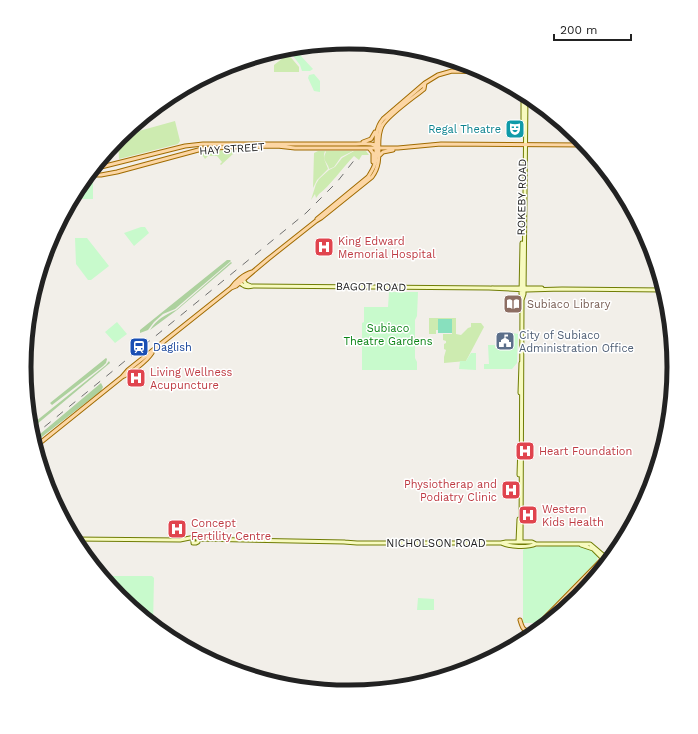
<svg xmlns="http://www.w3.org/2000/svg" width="698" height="734" viewBox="0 0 698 734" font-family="'Work Sans',sans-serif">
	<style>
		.grass { fill: #cdebb0 }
		.forest { fill: #add19e }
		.park { fill: #c8facc }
		.pitch { fill: #88e0be }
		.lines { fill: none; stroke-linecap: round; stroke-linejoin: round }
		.secondary-casing { stroke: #707d05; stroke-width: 5 }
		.primary-casing { stroke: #a06b00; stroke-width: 5 }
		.secondary { stroke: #f7fabf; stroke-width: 3 }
		.primary { stroke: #fcd6a4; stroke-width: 3 }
		.rail { stroke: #707070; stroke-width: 1; stroke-dasharray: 8 8; stroke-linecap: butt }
		.labels { text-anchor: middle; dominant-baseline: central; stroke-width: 3; stroke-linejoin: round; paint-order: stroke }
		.culture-label { font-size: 11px; fill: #0d838f; stroke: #fff; text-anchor: end }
		.street-label { font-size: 11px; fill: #222; stroke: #fff }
		.health-label { font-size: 11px; fill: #be3a42; stroke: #fff; text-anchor: start }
		.education-label { font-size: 11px; fill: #785e54; stroke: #fff; text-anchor: start }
		.park-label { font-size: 11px; fill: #0c8416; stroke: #fff }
		.service-label { font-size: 11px; fill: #4e5e75; stroke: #fff; text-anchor: start }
		.transit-label { font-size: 11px; fill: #164399; stroke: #fff; text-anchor: start }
		.rim { fill: none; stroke: #222; stroke-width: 5 }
	</style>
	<rect width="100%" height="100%" fill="#f2efe9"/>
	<path class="grass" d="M288,54l11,13v5h-25v-7z
		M175,121l5,20 -2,3 -59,15 -1,-20 3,-3z
		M225,150h8v4l-12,11 -1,-1 2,-2 -5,-6h-9l-3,3 -2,-3h-4l7,-4z
		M318,151h35l-12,6 -7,10 -5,2c-1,-7 -8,-8 -3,-17l-1,-1c-3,8 1,11 3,18l-11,11 -4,8 1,-35z
		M354,151h12l3,4h-7l-3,5 -5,-4c-11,11 -24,30 -35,38l-3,4 -1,-4 -4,6 5,-16 3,-5 10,-9 6,-3 7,-9z
		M429,318h27v16l5,1 7,-7 3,-1v-4h10l3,4 -18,34 -22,2v-6l2,-7 -2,-1v-5l2,-1v-2l-3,-1v-6h9v-14h-14v10h-2v4h-7z"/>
	<path class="forest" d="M227,260h3l1,1 -56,48 -12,5 -9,8 -6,8 -8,3v-3z
		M231,262l1,1 -55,47 -27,20c7,-11 15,-15 26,-20z
		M106,358l1,1 -1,4 -3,3 -51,39 -2,-2z
		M109,361l1,2 -80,67v-4l76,-61z
		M101,383l2,4 -2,4 -67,52 -1,-3z"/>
	<path class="park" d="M297,47l3,8 13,14 -3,2h-8l-2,-6 -10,-13z
		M314,74l6,7v11l-6,-1 -6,-13 1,-3z
		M83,181h10v18h-18v-6z
		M141,227h4l4,6 -15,13 -10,-13z
		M75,238h12l22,28 -18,14h-3l-12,-16z
		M389,292h29l-1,24 -2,4v38l2,4v8h-55v-47l2,-1v-15h24z
		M117,322l10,12 -12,9 -10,-11z
		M513,333l5,1 -1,29 -5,6h-28v-5h5l-1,-19h7v3l8,1v-4h6v-10h4z
		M471,353h5v17l-17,-1 1,-8h6z
		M550,546c11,0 52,-4 47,16l-61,61h-13v-73l3,-2z
		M102,576h50l2,2 -1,47 -34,-28z
		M418,598l16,1v11h-17z"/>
	<path class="pitch" d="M438,319h14v14h-14z"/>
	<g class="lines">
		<g class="secondary-casing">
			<path id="secondary" d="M523,130v-37
				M522,243l-1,51 1,5
				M242,278l4,6 5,2
				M238,281c5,5 8,7 15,5l236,2 38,2 35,-1 102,1
				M492,288h50
				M520,393l1,-30
				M519,475l1,-30
				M74,539l106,1 15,-3 3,2v3l-2,1h-3v-4
				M198,539l147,3
				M344,542l13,1h144l5,-1h26l4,2h54l13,11 3,9
				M518,542l1,-23
				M521,542l1,-242 2,-6 2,-199
				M501,543c9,4 26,5 35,1
				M581,545l12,4 8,8 9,2"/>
		</g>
		<g class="primary-casing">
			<path id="primary" d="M363,142l8,-3 4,-7
				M369,148l4,5v9
				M380,155l3,-3 10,-2
				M93,169l92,-23 18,-2h153c8,0 18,-2 23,4
				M88,175h13l16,-3 85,-23 29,-2 46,-1 18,2h103l43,-4 145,1
				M317,219l51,-42c3,-5 6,-9 7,-14 3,-15 -3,-31 8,-44l42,-36 13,-8 14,-4 31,1
				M231,288l5,-2 32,-27 48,-38 5,-3 51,-41c13,-17 2,-35 10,-51 6,-11 31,-28 42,-37l1,-6
				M122,377l6,-7 103,-82c4,-6 13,-14 21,-16
				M35,447l87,-70c9,-4 25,-16 30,-24
				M520,620c2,7 3,11 11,12
				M551,620l52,-53
				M521,642l104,-106"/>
		</g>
		<use href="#secondary" class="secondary"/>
		<use href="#primary" class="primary"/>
		<path class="rail" d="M32,437l274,-224 31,-31 19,-24"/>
	</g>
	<defs>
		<g id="theatre-square" transform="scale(1)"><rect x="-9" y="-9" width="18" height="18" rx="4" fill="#0f9aa8" stroke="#fff"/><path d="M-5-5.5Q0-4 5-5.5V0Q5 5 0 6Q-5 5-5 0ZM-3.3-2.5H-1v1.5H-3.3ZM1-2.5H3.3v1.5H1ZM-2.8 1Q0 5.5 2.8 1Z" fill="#fff"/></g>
		<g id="hospital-square" transform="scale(1)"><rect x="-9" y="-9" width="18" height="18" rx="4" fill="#e0444e" stroke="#fff"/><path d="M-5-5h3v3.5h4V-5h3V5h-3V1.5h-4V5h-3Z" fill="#fff"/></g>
		<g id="library-square" transform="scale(1)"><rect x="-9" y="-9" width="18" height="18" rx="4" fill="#8d6e63" stroke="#fff"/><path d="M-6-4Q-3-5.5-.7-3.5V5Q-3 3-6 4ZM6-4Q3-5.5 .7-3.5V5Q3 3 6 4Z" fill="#fff"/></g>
		<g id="civic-square" transform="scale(1)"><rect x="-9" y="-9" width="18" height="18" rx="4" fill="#5c6f8a" stroke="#fff"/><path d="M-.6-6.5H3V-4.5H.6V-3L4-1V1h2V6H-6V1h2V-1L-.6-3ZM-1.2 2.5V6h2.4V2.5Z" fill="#fff"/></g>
		<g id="station-square" transform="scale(1)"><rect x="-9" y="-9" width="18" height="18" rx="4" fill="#1a4fb4" stroke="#fff"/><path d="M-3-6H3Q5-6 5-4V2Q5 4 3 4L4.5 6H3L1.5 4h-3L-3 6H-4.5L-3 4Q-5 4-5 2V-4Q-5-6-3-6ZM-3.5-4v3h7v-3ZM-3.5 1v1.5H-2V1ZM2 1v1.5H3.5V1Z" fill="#fff"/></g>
	</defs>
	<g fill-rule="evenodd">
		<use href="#theatre-square" x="515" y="129"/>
		<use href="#hospital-square" x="324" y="247"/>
		<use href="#library-square" x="513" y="304"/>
		<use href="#civic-square" x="505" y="341"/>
		<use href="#station-square" x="139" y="347"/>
		<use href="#hospital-square" x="136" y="378"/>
		<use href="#hospital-square" x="525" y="451"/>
		<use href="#hospital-square" x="511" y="490"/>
		<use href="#hospital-square" x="528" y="515"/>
		<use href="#hospital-square" x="177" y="529"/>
	</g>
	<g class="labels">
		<g class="culture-label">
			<text x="501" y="129">Regal Theatre</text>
		</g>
		<g class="street-label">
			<text transform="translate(232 149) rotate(-4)">HAY STREET</text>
			<text transform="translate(522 197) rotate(-89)">ROKEBY ROAD</text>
			<text transform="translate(371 287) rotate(1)">BAGOT ROAD</text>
			<text x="436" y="543">NICHOLSON ROAD</text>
		</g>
		<g class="health-label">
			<text x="338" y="241">King Edward<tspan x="338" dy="13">Memorial Hospital</tspan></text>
			<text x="150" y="372">Living Wellness<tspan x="150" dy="13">Acupuncture</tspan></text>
			<text x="539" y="451">Heart Foundation</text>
			<text x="497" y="484" text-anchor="end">Physiotherap and<tspan x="497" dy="13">Podiatry Clinic</tspan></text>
			<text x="542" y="509">Western<tspan x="542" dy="13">Kids Health</tspan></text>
			<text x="191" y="523">Concept<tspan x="191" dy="13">Fertility Centre</tspan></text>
		</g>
		<g class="education-label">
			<text x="527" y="304">Subiaco Library</text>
		</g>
		<g class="park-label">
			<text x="388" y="328">Subiaco<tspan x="388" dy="13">Theatre Gardens</tspan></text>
		</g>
		<g class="service-label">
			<text x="519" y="335">City of Subiaco<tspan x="519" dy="13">Administration Office</tspan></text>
		</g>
		<g class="transit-label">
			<text x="153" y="347">Daglish</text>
		</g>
	</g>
	<path d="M0 0H698V734H0ZM31 367a318 318 0 1 1 636 0a318 318 0 1 1-636 0Z" fill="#fff" fill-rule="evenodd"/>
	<path class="rim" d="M31 367a318 318 0 1 1 636 0a318 318 0 1 1-636 0Z"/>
	<path d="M554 34v6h77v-6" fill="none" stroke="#222222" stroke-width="2"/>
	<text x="560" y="34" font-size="12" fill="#222222" stroke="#ffffff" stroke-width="3" paint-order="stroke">200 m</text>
</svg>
